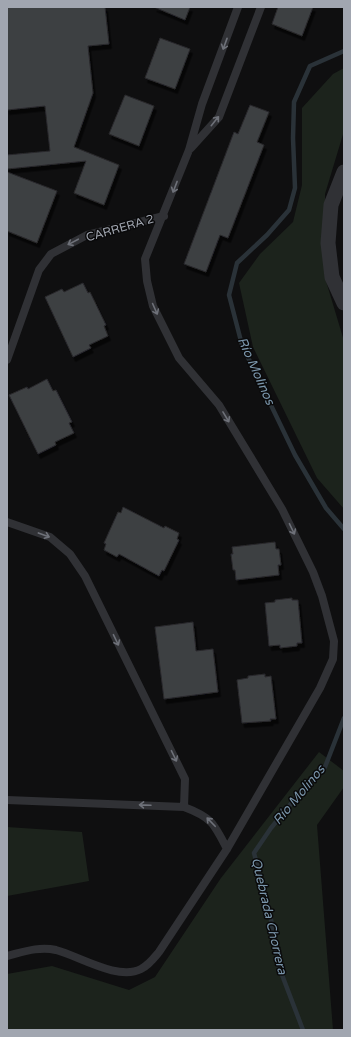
<svg xmlns="http://www.w3.org/2000/svg" width="351" height="1037" viewBox="0 0 351 1037" font-family="'Varela Round',sans-serif">
	<style>
		.green { fill: #1c231c }
		.lines { fill: none; stroke-linecap: round; stroke-linejoin: round }
		.stream { stroke: #2a3238; stroke-width: 4.5 }
		.building { fill: #3e3f43; stroke: #29292c; filter: url(#shadow) }
		.service { stroke: #303135; stroke-width: 8 }
		.minor { stroke: #303135; stroke-width: 15 }
		.oneway { stroke: #6e7179 }
		.labels { text-anchor: middle; dominant-baseline: central; stroke-width: 3; stroke-linejoin: round; paint-order: stroke }
		.street-label { font-size: 12px; fill: #a1a6b0; stroke: #0a0a0b }
		.water-label { font-size: 13px; font-style: italic; fill: #7a95aa; stroke: #0a0a0b }
	</style>
	<defs>
		<filter id="shadow"><feDropShadow dx="2.5" dy="4.5" stdDeviation="0" flood-color="#0009"/></filter>
	</defs>
	<rect width="100%" height="100%" fill="#0f0f10"/>
	<path class="green" d="M344,68v63l-19,63 1,87 18,60v168l-27,-31 -64,-131 -14,-64 21,-29 33,-32 9,-37v-77l31,-34z
		M319,752l25,19v16l-27,38 16,205h-326v-56l45,-8 77,24 26,-13 66,-99z
		M7,827l75,5 7,49 -82,15z"/>
	<g class="lines">
		<path class="stream" d="M344,51l-34,15 -16,36 -1,36 2,50 -6,22 -22,25 -30,28 -8,32 13,50 53,110 31,53 18,21
			M303,1030l-24,-63 -9,-53 -16,-61 17,-25 28,-34 26,-27 19,-49"/>
	</g>
	<path class="building" d="M7,7h98l4,37 -21,2 5,47 -19,54 45,18 -15,40 -30,-12 12,-32 -79,8v-14l43,-4 -5,-45 -38,4z
		M154,7h36l-5,13z
		M278,7h35l-11,29 -30,-12z
		M160,38l30,11 -15,40 -30,-11z
		M125,95l29,11 -15,40 -30,-12z
		M250,105l19,7 -12,30 7,3 -36,93 -8,-3 -14,37 -22,-8 50,-132 4,2z
		M7,172l50,19 -20,52 -30,-12z
		M83,283l5,10 2,-1 16,33 -2,1 4,10 -19,9 2,3 -18,9 -28,-60 17,-8 2,3z
		M47,379l6,12 3,-1 16,32 -3,1 5,10 -19,9 1,3 -18,9 -29,-59 18,-8 1,2z
		M123,507l41,21 1,-2 14,7 -2,6 2,1 -15,31 -2,-1 -3,6 -40,-22 -2,3 -13,-7 2,-6 -2,-1 14,-31 3,1z
		M275,542l1,7h3l2,16h-3l1,10 -43,5 -1,-10h-2l-2,-16h2l-1,-7z
		M292,598v2h6l4,43h-5v3l-17,2v-3l-11,1 -4,-43 10,-1v-2z
		M193,622l3,29 17,-2 5,43 -54,7 -9,-72z
		M265,674v3l6,-1 5,43h-6l1,2 -29,2 -5,-43 11,-2v-2z"/>
	<g class="lines">
		<path class="service" d="M191,148l28,-31 42,-110
			M7,360l32,-90 12,-16 36,-19 77,-19
			M7,522l43,15 20,17 15,22 100,203 -1,28
			M7,800l177,7c27,10 30,16 43,42
			M7,956c16,-4 32,-10 49,-6 23,6 62,31 85,19 8,-4 13,-11 18,-17l68,-103 93,-161 13,-29 1,-18 -12,-45 -9,-24 -31,-63 -63,-104 -40,-47 -26,-52 -6,-25 -2,-22 44,-109 13,-46 36,-97"/>
		<path class="minor" d="M344,172l-13,33 -3,38 4,34 12,26"/>
	</g>
	<defs><path id="oneway-shaft" d="M-6 0H5M1.5-3L5.5 0L1.5 3" fill="none" stroke-width="1.6" stroke-linecap="round" stroke-linejoin="round"/></defs>
	<g class="oneway">
		<use href="#oneway-shaft" transform="translate(225 44) rotate(110)"/>
		<use href="#oneway-shaft" transform="translate(215 121) rotate(-51)"/>
		<use href="#oneway-shaft" transform="translate(175 187) rotate(111)"/>
		<use href="#oneway-shaft" transform="translate(73 242) rotate(152)"/>
		<use href="#oneway-shaft" transform="translate(155 309) rotate(66)"/>
		<use href="#oneway-shaft" transform="translate(226 417) rotate(59)"/>
		<use href="#oneway-shaft" transform="translate(292 529) rotate(64)"/>
		<use href="#oneway-shaft" transform="translate(44 535) rotate(20)"/>
		<use href="#oneway-shaft" transform="translate(116 640) rotate(64)"/>
		<use href="#oneway-shaft" transform="translate(174 756) rotate(64)"/>
		<use href="#oneway-shaft" transform="translate(145 805) rotate(-178)"/>
		<use href="#oneway-shaft" transform="translate(211 822) rotate(-134)"/>
	</g>
	<g class="labels">
		<g class="street-label">
			<text transform="translate(120 228) rotate(-16)">CARRERA 2</text>
		</g>
		<g class="water-label">
			<text transform="translate(256 371) rotate(66)">Río Molinos</text>
			<text transform="translate(299 795) rotate(-50)">Río Molinos</text>
			<text transform="translate(269 916) rotate(77)">Quebrada Chorrera</text>
		</g>
	</g>
	<rect width="351" height="1037" fill="none" stroke="#a1a6b0" stroke-width="16"/>
</svg>
